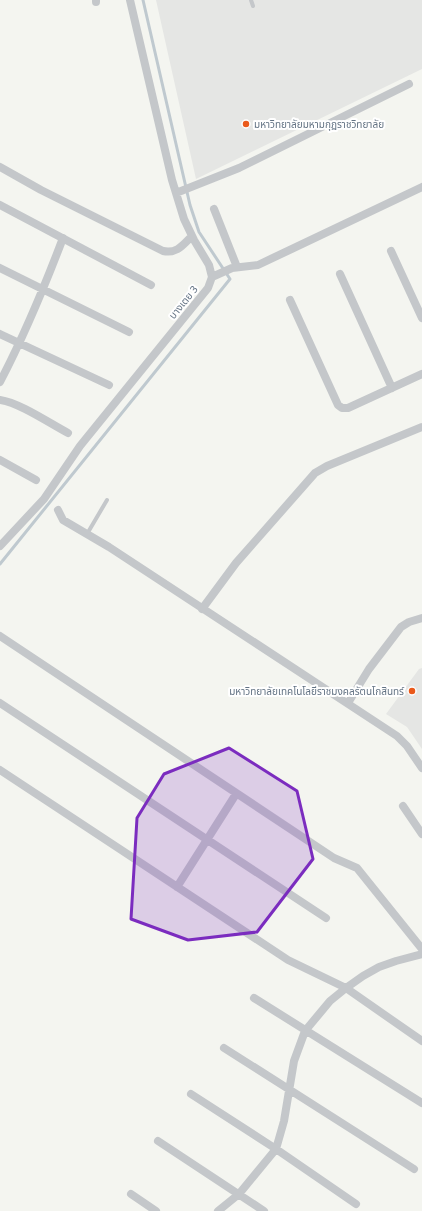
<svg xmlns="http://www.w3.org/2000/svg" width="422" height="1211" viewBox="0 0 422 1211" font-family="'Noto Sans','Noto Sans Thai',sans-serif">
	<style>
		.built { fill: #e5e6e4 }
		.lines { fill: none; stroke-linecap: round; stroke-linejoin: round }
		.stream { stroke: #bfc9cf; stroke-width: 3 }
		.lane { stroke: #c4c7ca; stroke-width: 4 }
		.street { stroke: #c4c7ca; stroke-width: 8 }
		.marked { fill: #7b2cbf; fill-opacity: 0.2; stroke: #7b2cbf; stroke-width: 3; stroke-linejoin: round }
		.poi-dot { fill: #ea591a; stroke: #fff; stroke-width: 1.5 }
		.labels { text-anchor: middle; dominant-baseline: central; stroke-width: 4; stroke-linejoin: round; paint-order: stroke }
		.poi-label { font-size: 10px; fill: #627283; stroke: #fff; text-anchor: start }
		.street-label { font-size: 10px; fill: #627283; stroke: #fff }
	</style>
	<rect width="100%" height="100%" fill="#f4f5f0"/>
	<path class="built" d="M156,0h266v69l-226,110z
		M422,668v81l-15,-22 -21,-13 33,-45z"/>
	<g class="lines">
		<path class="stream" d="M0,564l230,-285 -31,-47 -9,-27 -47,-205"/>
		<path class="lane" d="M251,0l2,6
			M87,534l20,-34"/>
		<path class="street" d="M96,0v2
			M0,167l41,23 122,61c14,3 20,-6 29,-15
			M176,193l63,-25 170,-84
			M0,205l151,80
			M214,209l23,58
			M391,251l31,67
			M0,268l129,64
			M340,274l52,114
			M212,277l20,-9 26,-3 164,-78
			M290,300l48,105 4,3h6l74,-34
			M0,334l109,51
			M0,382c25,-48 44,-94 63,-144
			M0,400c20,3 49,23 68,33
			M0,460l36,20
			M58,510l5,10 46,27 288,189 10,10 15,22
			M0,546l44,-47 36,-53 128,-158 4,-11 -3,-12 -15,-25 -10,-21 -12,-39 -42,-180
			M202,609l34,-46 79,-90 12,-7 95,-39
			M0,636l334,222 23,10 65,81
			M0,703l326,215
			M348,703l21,-34 32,-42 8,-5 13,-4
			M0,770l288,190 58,28 76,53
			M403,806l19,28
			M177,887l59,-93
			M254,998l168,105
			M224,1048l190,121
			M191,1094l85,55 80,55
			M158,1141l106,70
			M131,1194l25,17
			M218,1211l21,-17 37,-45 8,-28 10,-60 11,-30 25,-30 16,-13 17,-12 16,-9 17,-6 26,-7"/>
	</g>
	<path class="marked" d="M229,748l68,43 16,68 -56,73 -69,8 -57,-21 6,-101 27,-44z"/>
	<g class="poi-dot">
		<circle cx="246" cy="124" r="4"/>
		<circle cx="412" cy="691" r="4"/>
	</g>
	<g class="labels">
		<g class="poi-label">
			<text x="254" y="124">มหาวิทยาลัยมหามกุฏราชวิทยาลัย</text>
			<text x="404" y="691" text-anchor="end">มหาวิทยาลัยเทคโนโลยีราชมงคลรัตนโกสินทร์</text>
		</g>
		<g class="street-label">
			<text transform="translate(183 302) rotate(-51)">บางเตย 3</text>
		</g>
	</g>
</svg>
